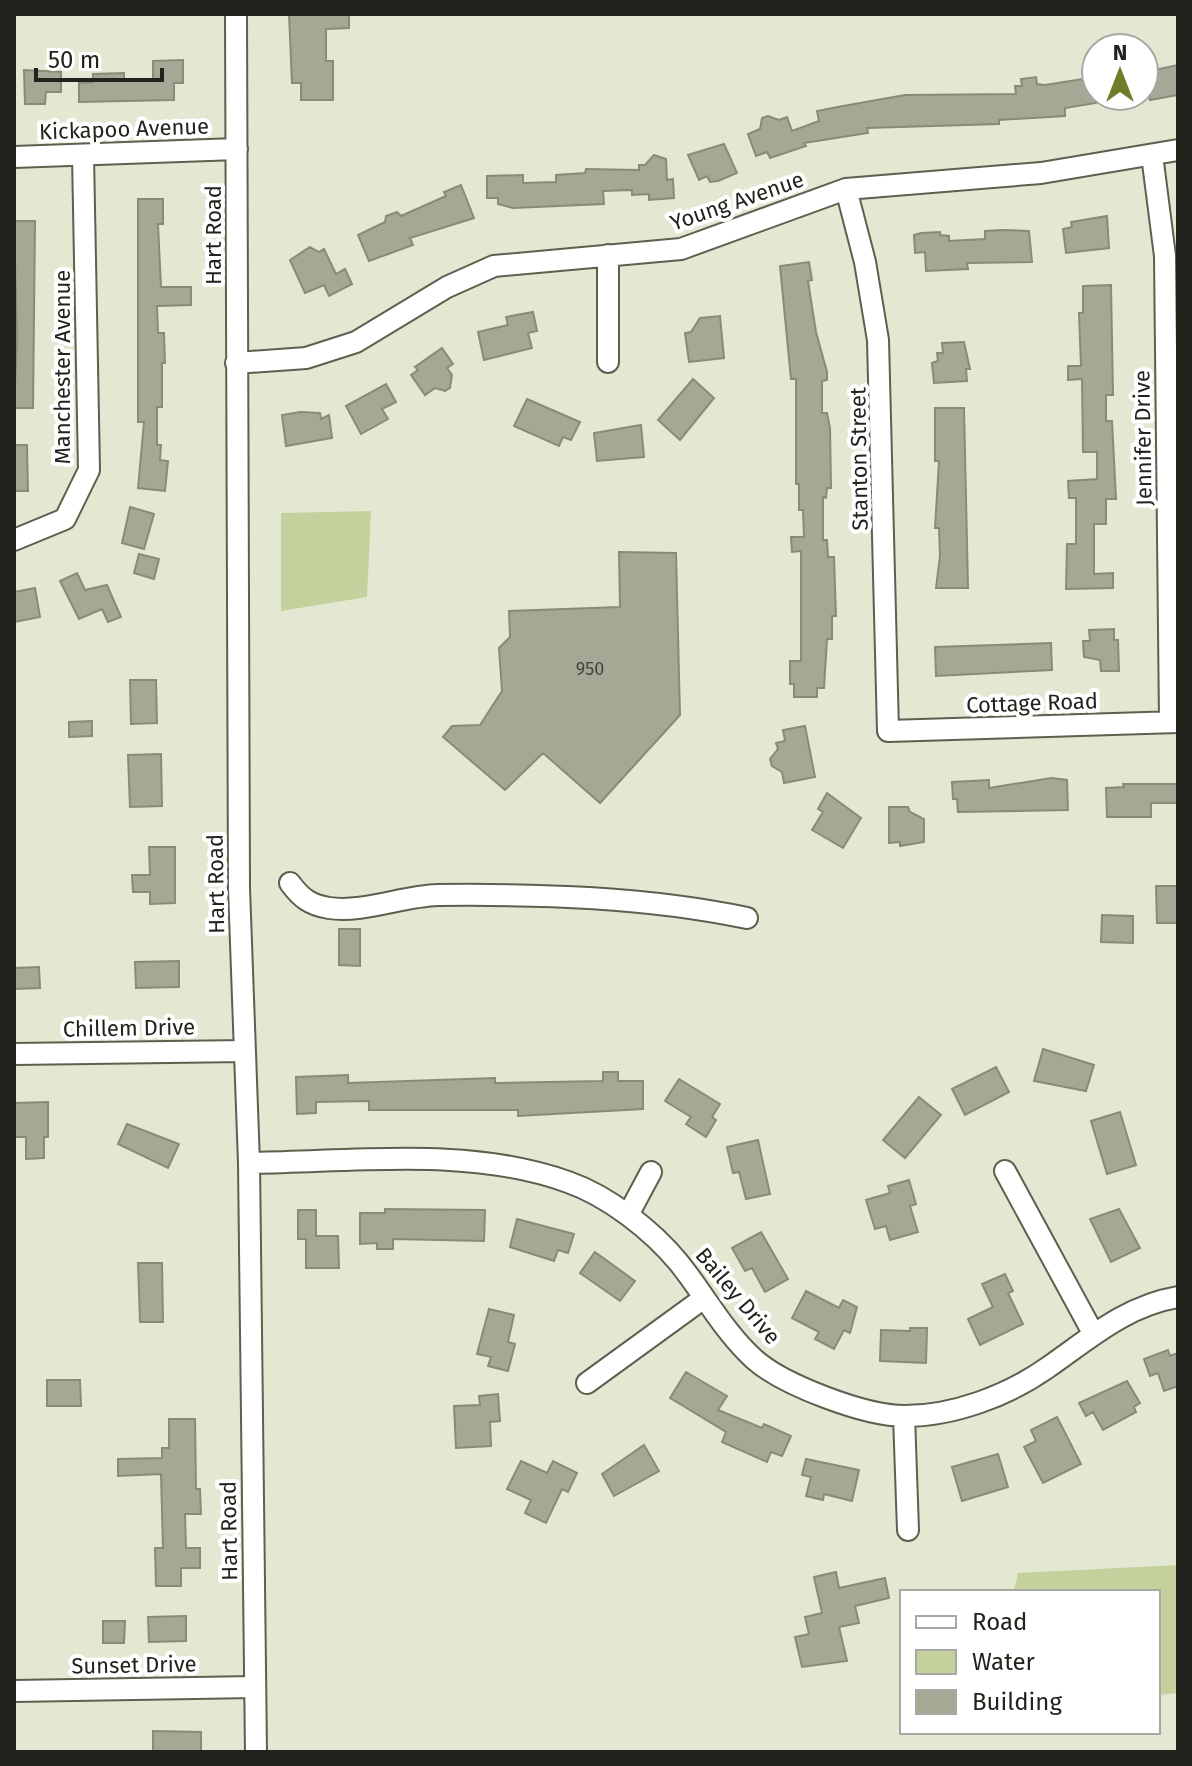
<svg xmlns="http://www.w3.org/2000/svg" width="1192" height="1766" viewBox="0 0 1192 1766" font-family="'Fira Sans',sans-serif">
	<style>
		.water { fill: #c5d19c }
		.building { fill: #a4a995; stroke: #878c78; stroke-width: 2 }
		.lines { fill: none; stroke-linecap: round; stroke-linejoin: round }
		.minor-casing { stroke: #5c604e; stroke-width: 24 }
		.minor { stroke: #fff; stroke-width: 20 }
		.labels { text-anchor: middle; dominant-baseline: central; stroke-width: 8; stroke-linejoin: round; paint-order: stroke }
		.number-label { font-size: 18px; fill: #42443a }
		.street-label { font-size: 22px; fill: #22231c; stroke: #fff }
	</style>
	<rect width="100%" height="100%" fill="#e3e8d3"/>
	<path class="water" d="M371,511l-4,86 -86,14v-98z
		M1178,1565v128l-20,2v-103h-144l4,-19z"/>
	<path class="building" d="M289,14h60v14l-23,1v32h7v39h-32v-17h-9z
		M183,60v23h-9v17l-95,2v-19l14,-1v-8l31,-1v6h29v-18z
		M1178,65v30l-28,5 -5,-28z
		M24,70l37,2v20h-15l-1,12h-20z
		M1036,77l1,7 8,1 51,-8v26l-31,5v8l-66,4v4l-132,4 1,5 -64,10 2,3 -36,12 -3,-6 -11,4 -8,-22 12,-5 2,-11 6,-2 11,4 8,-3 5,14 27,-10 -2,-10 26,-5 62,-11 111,-1 -1,-8h7l-1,-7z
		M724,144l13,29 -19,8 -8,1 -3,-6 -8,4 -11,-25z
		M654,155l12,4 1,21 6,-1 1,19 -25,2v-6l-17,1v-5l-29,1 1,13 -91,4 -15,-4v-6h-11v-22l36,-1v8l33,-1v-7l29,-2 1,-4 53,1v-5h6z
		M461,185l13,33 -64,20 3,7 -44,16 -11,-26 27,-13 1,-6 11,-4 4,4 45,-20 -2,-4z
		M138,199h25v25h-5l3,63h30v18l-34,1 1,27h6l1,30h-3v44h-5v38h4l-1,15 8,1 -3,30 -27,-3 6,-66h-6z
		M1107,216l2,32 -43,5 -3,-24 9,-2 -1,-5z
		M14,221h21l-2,187h-19l3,-71z
		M1002,230l27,1 3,31 -65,1 1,6 -42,2 -1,-19 -10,1 -1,-18 7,-2 19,-1v3l9,1v5l36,-2v-8z
		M310,247l9,5 5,-3 12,25 9,-5 7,15 -23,12 -5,-11 -19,8 -15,-33z
		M809,262l3,18 -4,1 8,51 11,40v8l-5,1v32h5l3,15 1,60h-4l-1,10 -3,-1v43h4l1,17h6l2,59h-4v23h-5l-3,49h-7v9h-23v-13h-4v-23h11v-110l-9,1 -1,-15h13l-1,-27h-4v-26h-3v-105h-5l-11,-113z
		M1111,285l2,110h-7v26h6l4,78h-10v25h-12v50l19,-1v15l-47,1 1,-45h9v-46h-7l-1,-17 29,-2v-27h-14l-1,-73 -14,1v-14h13l-2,-53h4v-27z
		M533,312l4,19 -9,2 4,15 -48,12 -6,-28 30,-7 -2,-8z
		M720,316l4,42 -35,4 -4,-29 6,-1 9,-14z
		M964,342l6,27h-4l1,12 -33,2 -2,-20 6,-2 -1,-8h6l-1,-10z
		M442,348l11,16 -6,4 5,7 -2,13 -5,3 -10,-3 -10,7 -14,-20 7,-5 -3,-3z
		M693,379l21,19 -34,42 -22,-20z
		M386,384l10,18 -14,7 6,10 -27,15 -15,-28z
		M527,399l53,23 -9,18 -8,-3 -4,9 -45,-20z
		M935,408h29l4,180h-32l4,-32 -1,-28h-4l4,-67h-4z
		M300,412l20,1 1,6 8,-4 3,23 -46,8 -4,-31z
		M641,425l3,32 -47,4 -3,-28z
		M14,445h13l1,46h-14z
		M130,507l24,7 -10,35 -22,-6z
		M619,552l57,1 4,162 -80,88 -57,-50 -38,37 -62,-53 9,-11 28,-1 22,-34 -3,-43 11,-11 -1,-26 111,-4z
		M139,554l20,5 -5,20 -20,-6z
		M77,573l8,17 22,-5 14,32 -13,5 -6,-13 -23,10 -19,-38z
		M35,588l5,29 -26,5v-30z
		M1114,629v11h4l1,31h-18l-1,-11 -16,-3 -1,-16h7l-1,-11z
		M1051,643l1,27 -116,6 -1,-29z
		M130,680h26l1,43 -26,1z
		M92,721v15l-23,1v-15z
		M805,726l10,51 -31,6 -2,-11 -10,-6 -2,-7 8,-10 -2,-6 9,-2 -2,-11z
		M161,754l1,52 -32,1 -2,-52z
		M1051,778l16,2 1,30 -110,2 -1,-13h-4l-1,-17 37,-2v8z
		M1123,784h55v19h-27v14h-44l-1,-29 18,-1z
		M827,793l34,25 -18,30 -31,-18 11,-18 -5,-3z
		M889,807h19l2,5 14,7v23l-24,4v-4l-11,1z
		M149,847h26v56l-25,1v-12h-17l-1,-17h18z
		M1156,886h22v37h-21z
		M1102,915l31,1v27l-32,-1z
		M339,929h21v37l-21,-1z
		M179,961v26l-43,1 -1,-26z
		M39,967l1,21 -26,1v-21z
		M1043,1049l51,16 -8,26 -52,-10z
		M996,1067l13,25 -44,23 -13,-26z
		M603,1072h15v9h25v28l-125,7v-6h-149v-9l-53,1v11l-19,1 -1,-37 52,-2v8l147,-5v5l108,-2z
		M679,1079l41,25 -8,13 4,3 -10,17 -20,-13 5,-7 -26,-16z
		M919,1097l22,18 -36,43 -22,-18z
		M48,1102v35h-4v21l-18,1v-22h-12v-34z
		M1120,1112l16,53 -29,9 -16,-53z
		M127,1124l52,20 -11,24 -50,-24z
		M758,1140l12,54 -24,5 -7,-27 -6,1 -6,-26z
		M909,1180l7,24 -6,2 8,26 -28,8 -4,-14 -11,3 -9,-29 24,-7 -2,-7z
		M385,1209l100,1 -1,31 -91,-2v10h-16v-6l-17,1v-31h25z
		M1119,1209l21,39 -29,14 -21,-43z
		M298,1210h18v26h22l1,32h-33v-29h-8z
		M517,1219l57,15 -6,19 -10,-3 -4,11 -44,-14z
		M761,1232l27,47 -23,13 -13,-24 -7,3 -13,-23z
		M595,1252l40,29 -15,20 -40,-28z
		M138,1263h24l1,59h-23z
		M1005,1274l8,17 -5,2 15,31 -43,21 -12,-26 25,-12 -11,-23z
		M806,1291l33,17 4,-8 14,7 -7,26 -6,-3 -10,19 -19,-10 4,-7 -27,-14z
		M489,1309l25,6 -6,27 7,2 -7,27 -20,-5 3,-9 -14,-3z
		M910,1328h17l-1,35 -46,-2 1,-31 29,1z
		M1168,1350l2,6 8,-3v33l-14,5 -6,-18 -8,3 -6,-17z
		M686,1372l41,24 -9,14 44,18 2,-4 27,12 -9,20 -11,-4 -4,10 -45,-20 4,-10 -56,-34z
		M47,1380h33l1,26h-34z
		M1127,1381l13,22 -6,4 2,5 -33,18 -10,-18 -7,4 -7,-13z
		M498,1394l2,27 -10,1 1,24 -35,2 -2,-42 26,-1 -1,-9z
		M1057,1417l24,47 -38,19 -19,-36 12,-6 -5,-11z
		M169,1419h26l1,70h4l1,25h-16l1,34h14v20h-19v18h-25l-1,-38h8l-2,-74 -43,2v-17l44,-1v-10h7z
		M644,1445l15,26 -45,25 -12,-22z
		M998,1454l10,33 -46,14 -10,-34z
		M806,1459l53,11 -7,31 -28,-7 -1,6 -17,-4 5,-19 -9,-2z
		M521,1461l26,12 6,-12 24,12 -9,19 -6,-3 -16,34 -21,-10 6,-13 -24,-11z
		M836,1572l3,16 46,-10 4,20 -34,8 4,17 -20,4 8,34 -45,6 -7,-30 14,-3 -4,-17 17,-4 -8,-36z
		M186,1616v25l-37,1 -1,-25z
		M103,1621h22l-1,22h-21z
		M153,1731l48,1v20h-48z"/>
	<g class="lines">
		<g class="minor-casing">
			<path id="minor" d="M236,14l3,874 10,275 7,589
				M1152,155l13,101 5,466
				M14,157l223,-8
				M846,189l19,73 13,78 10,391 290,-9
				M608,362v-107
				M236,363l70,-5 50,-16 91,-55 47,-21 187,-17 165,-60 195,-16 137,-23
				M14,540l51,-21 24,-49 -6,-315
				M290,883c11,15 20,22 39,25 35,5 73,-12 109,-13 103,-1 208,2 309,23
				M14,1054l231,-3
				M249,1163c105,-1 219,-17 319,19 40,14 84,48 111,81 25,31 45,69 75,96 29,26 111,57 151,57 48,0 102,-20 142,-48 42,-29 78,-62 131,-71
				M1005,1171l88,162
				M628,1215l23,-43
				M587,1383l117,-85
				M904,1416l4,114
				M14,1691l241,-4"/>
		</g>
		<use href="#minor" class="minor"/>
	</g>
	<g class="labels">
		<g class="number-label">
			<text x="590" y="669">950</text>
		</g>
		<g class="street-label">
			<text transform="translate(124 129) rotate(-2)">Kickapoo Avenue</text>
			<text transform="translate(737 201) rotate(-19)">Young Avenue</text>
			<text transform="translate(213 235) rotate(-90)">Hart Road</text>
			<text transform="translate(62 367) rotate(-90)">Manchester Avenue</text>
			<text transform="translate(1143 438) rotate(-91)">Jennifer Drive</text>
			<text transform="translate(859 459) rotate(-91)">Stanton Street</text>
			<text transform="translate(1032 703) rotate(-2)">Cottage Road</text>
			<text transform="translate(216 884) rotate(-91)">Hart Road</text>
			<text transform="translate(129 1028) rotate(-1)">Chillem Drive</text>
			<text transform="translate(738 1296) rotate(50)">Bailey Drive</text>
			<text transform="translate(229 1531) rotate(-91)">Hart Road</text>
			<text transform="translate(134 1665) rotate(-1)">Sunset Drive</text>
		</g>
	</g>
	<rect width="1192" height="1766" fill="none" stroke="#22231c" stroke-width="32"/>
	<rect x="900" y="1590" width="260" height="144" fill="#ffffff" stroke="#a7a7a4" stroke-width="2"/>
	<rect x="916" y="1616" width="40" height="12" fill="#ffffff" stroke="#a7a7a4" stroke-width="2"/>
	<text x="972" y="1630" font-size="24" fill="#22231c">Road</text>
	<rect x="916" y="1650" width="40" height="24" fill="#c5d19c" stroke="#a7a7a4" stroke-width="2"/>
	<text x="972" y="1670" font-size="24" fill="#22231c">Water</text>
	<rect x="916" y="1690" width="40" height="24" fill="#a4a995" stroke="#a7a7a4" stroke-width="2"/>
	<text x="972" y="1710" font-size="24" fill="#22231c">Building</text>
	<g transform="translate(1120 72)"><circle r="38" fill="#ffffff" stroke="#a7a7a4" stroke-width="2"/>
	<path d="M0-6L14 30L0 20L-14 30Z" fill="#6f7d2a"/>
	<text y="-12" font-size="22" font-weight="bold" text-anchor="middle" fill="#22231c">N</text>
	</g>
	<path d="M36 68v12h126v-12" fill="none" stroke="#22231c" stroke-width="4"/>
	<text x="48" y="68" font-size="24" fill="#22231c" stroke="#ffffff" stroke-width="6" paint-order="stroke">50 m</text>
</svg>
